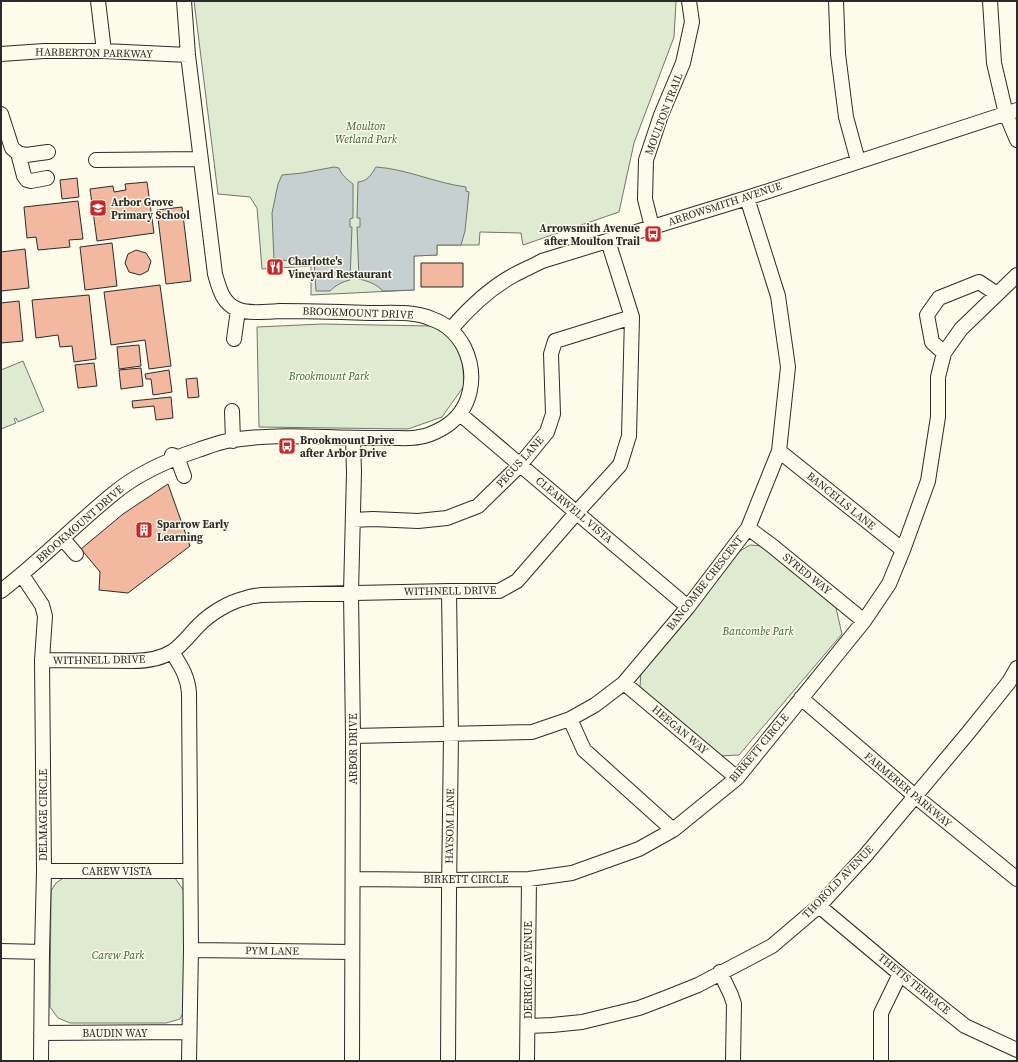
<svg xmlns="http://www.w3.org/2000/svg" width="1018" height="1062" viewBox="0 0 1018 1062" font-family="'Source Serif 4',serif">
	<style>
		.green { fill: #deebd1; stroke: #74746e }
		.water { fill: #c7d0d0; stroke: #74746e }
		.building { fill: #f2b8a0; stroke: #2b2b2b }
		.lines { fill: none; stroke-linecap: round; stroke-linejoin: round }
		.minor-casing { stroke: #2b2b2b; stroke-width: 16 }
		.minor { stroke: #fdfbea; stroke-width: 14 }
		.labels { text-anchor: middle; dominant-baseline: central; stroke-width: 3; stroke-linejoin: round; paint-order: stroke }
		.street-label { font-size: 11px; fill: #2b2b2b; stroke: #fdfbea }
		.park-label { font-size: 11px; font-style: italic; fill: #34623c; stroke: #fdfbea }
		.poi-label { font-size: 11px; font-weight: bold; fill: #2b2b2b; stroke: #fdfbea; text-anchor: start }
	</style>
	<rect width="100%" height="100%" fill="#fdfbea"/>
	<path class="green" d="M194,1h482v1l-2,35 -40,106 -15,69 -96,33 -2,-12 -41,-1 -1,13h-42v10l-23,1v34l-103,5v-29l-49,3 -5,-61 -7,-11 -32,-3z
		M322,324l109,2 13,6 18,21 2,33 -22,31 -34,12 -149,-2 -2,-100z
		M23,361l21,50 -26,11 -2,-4 -2,1 2,4 -15,6v-59z
		M750,545l13,1 73,62 6,26 -103,121 -21,1 -78,-69 1,-16 99,-120z
		M164,875l11,3 9,13 3,114 -7,14 -14,4h-96l-12,-5 -8,-11 1,-116 5,-8 10,-7z"/>
	<path class="water" d="M334,167l5,1c3,8 8,11 14,16v34l-3,1v8h2l-2,53c-8,2 -14,5 -20,11h-14l-2,-30 -40,-1 -2,-47 6,-29 4,-9 20,-2z
		M376,167c31,2 59,16 90,20v4l3,1 -4,39 -4,14h-24v10l-23,1v34l-31,1c-7,-7 -15,-10 -24,-12l-2,-52h3v-9h-3l1,-36c10,-1 13,-7 18,-15z"/>
	<path class="building" d="M77,178l2,19 -17,2 -2,-19z
		M147,182l7,51 -57,8 -7,-52 23,-3 1,6 12,-2 -1,-6z
		M78,201l5,38 -14,1 1,7 -32,3 -2,-13 -9,1 -3,-31z
		M182,207l9,74 -25,3 -9,-74z
		M112,243l5,43 -32,4 -5,-43z
		M25,249l4,39 -28,3v-39z
		M136,250l10,3 5,8 -3,10 -8,4 -11,-3 -4,-9 3,-9z
		M421,263h42v24h-42z
		M160,285l11,81 -22,3 -4,-29 -34,5 -7,-53z
		M89,295l7,64 -22,3 -2,-16 -12,1 -2,-12 -22,3 -4,-38z
		M19,301l4,40 -22,2v-40z
		M139,345l2,21 -22,3 -2,-22z
		M94,363l3,23 -19,2 -3,-23z
		M141,368l2,18 -22,3 -2,-19z
		M169,370l3,22 -19,3 -2,-16h-5l-1,-5z
		M197,378l2,19 -11,1 -2,-19z
		M171,397l2,21 -17,2 -2,-14 -21,2 -1,-7z
		M168,484l22,62 -62,47 -29,-3 1,-18 -19,-23 42,-35z"/>
	<g class="lines">
		<g class="minor-casing">
			<path id="minor" d="M98,1l6,50
				M836,1l2,53 8,63 12,44
				M990,1l4,62 12,51 11,26
				M1,54l43,-3h60l84,4
				M1,114l11,34 6,5 8,2 22,-3
				M18,153l6,23 3,4 4,1 16,-3
				M96,160l105,-1
				M652,227l-7,-28 1,-39 15,-45 22,-52 9,-41 -3,-21
				M451,329c18,-21 39,-41 63,-54 9,-5 19,-9 28,-14l205,-63 270,-88
				M234,339l4,-29
				M944,353l-12,-11 -5,-27 12,-17 40,-16 18,12
				M232,411l1,30
				M460,414l228,193
				M779,451l124,99
				M172,455l5,2 7,19
				M353,520l20,-1 45,2 29,-3 31,-12 42,-41 27,-33 6,-18 -2,-60 4,-13 77,-24
				M748,528l23,17 93,76
				M63,539l13,15
				M22,575l20,30 3,11 -3,44 2,211 -2,81 -1,109
				M1,591c39,-30 74,-66 112,-97 25,-21 55,-34 85,-44 9,-3 19,-7 29,-9 33,-6 67,-5 100,-4 22,1 44,1 66,1 8,0 18,1 26,-1 9,-1 17,-5 24,-9 29,-17 35,-52 21,-81 -7,-13 -17,-23 -32,-28 -18,-8 -40,-6 -60,-6 -31,-1 -61,-2 -92,-2 -11,1 -33,3 -43,-2 -15,-6 -18,-22 -22,-35l-27,-219 -4,-54
				M172,652c8,13 16,24 17,41l2,257 -2,111
				M42,660l90,1c13,0 29,-2 41,-10 10,-7 17,-17 26,-26 12,-12 30,-23 47,-27 5,-2 10,-2 15,-3l188,-4h50l18,-10 60,-69 43,-47 9,-29 3,-119 -24,-76
				M624,683l113,95
				M801,698l114,98 102,83
				M570,719l14,31 89,80
				M353,736l179,-4 38,-13 25,-14 29,-22 64,-76 60,-79 31,-77 9,-84 -10,-71 -31,-98
				M44,871h146
				M353,879l96,1 80,-1 43,-6 67,-24 34,-19 64,-52 127,-157 25,-37 14,-34 25,-69 10,-64v-40l6,-24 17,-24 56,-54
				M819,906l81,68 65,52 52,24
				M191,950l161,2
				M1,951l41,1
				M720,972l11,23 3,9 -1,57
				M528,1026l24,-1 30,-3 57,-14 29,-11 30,-12 74,-39 47,-40 46,-50 103,-123 41,-51 8,-14
				M41,1033l148,-1
				M352,1061l1,-325 -2,-143 3,-121 -1,-34
				M448,1061l1,-167 2,-160 -2,-143
				M527,1061l2,-182
				M881,1061v-48l19,-39"/>
		</g>
		<use href="#minor" class="minor"/>
	</g>
	<defs>
		<g id="school-square" transform="scale(0.9)"><rect x="-9" y="-9" width="18" height="18" rx="4" fill="#c62828" stroke="#fdfbea"/><path d="M0-5L7-2L0 1L-7-2ZM-4 1L0 2.5L4 1V4Q0 6-4 4Z" fill="#fff"/></g>
		<g id="bus-square" transform="scale(0.9)"><rect x="-9" y="-9" width="18" height="18" rx="4" fill="#c62828" stroke="#fdfbea"/><path d="M-5-6H5V4H4V6H2V4H-2V6H-4V4H-5ZM-3.5-4V0h7V-4ZM-3.5 1.2v1.5H-2V1.2ZM2 1.2v1.5H3.5V1.2Z" fill="#fff"/></g>
		<g id="restaurant-square" transform="scale(0.9)"><rect x="-9" y="-9" width="18" height="18" rx="4" fill="#c62828" stroke="#fdfbea"/><path d="M-5-6h1v4h1v-4h1v4h1v-4h1v5L-1.5 .5V6h-2V.5L-5-1ZM5-6V6H3V1.5H1.5Q1.5-4 5-6Z" fill="#fff"/></g>
		<g id="building-square" transform="scale(0.9)"><rect x="-9" y="-9" width="18" height="18" rx="4" fill="#c62828" stroke="#fdfbea"/><path d="M-4-6H4V6H1V3H-1V6H-4ZM-2.5-4.3h1.7v1.8h-1.7ZM.8-4.3h1.7v1.8H.8ZM-2.5-1h1.7V.8h-1.7ZM.8-1h1.7V.8H.8Z" fill="#fff"/></g>
	</defs>
	<g fill-rule="evenodd">
		<use href="#school-square" x="98" y="208"/>
		<use href="#bus-square" x="653" y="234"/>
		<use href="#restaurant-square" x="275" y="267"/>
		<use href="#bus-square" x="287" y="446"/>
		<use href="#building-square" x="144" y="530"/>
	</g>
	<g class="labels">
		<g class="street-label">
			<text transform="translate(94 53) rotate(1)">HARBERTON PARKWAY</text>
			<text transform="translate(664 114) rotate(-69)">MOULTON TRAIL</text>
			<text transform="translate(725 204) rotate(-18)">ARROWSMITH AVENUE</text>
			<text transform="translate(358 313) rotate(2)">BROOKMOUNT DRIVE</text>
			<text transform="translate(520 462) rotate(-48)">PEGUS LANE</text>
			<text transform="translate(841 501) rotate(39)">BANCELLS LANE</text>
			<text transform="translate(574 510) rotate(40)">CLEARWELL VISTA</text>
			<text transform="translate(80 524) rotate(-41)">BROOKMOUNT DRIVE</text>
			<text transform="translate(807 574) rotate(39)">SYRED WAY</text>
			<text transform="translate(705 583) rotate(-52)">BANCOMBE CRESCENT</text>
			<text transform="translate(450 591) rotate(-1)">WITHNELL DRIVE</text>
			<text transform="translate(99 660) rotate(-1)">WITHNELL DRIVE</text>
			<text transform="translate(680 730) rotate(40)">HEEGAN WAY</text>
			<text transform="translate(759 748) rotate(-50)">BIRKETT CIRCLE</text>
			<text transform="translate(353 749) rotate(-90)">ARBOR DRIVE</text>
			<text transform="translate(908 790) rotate(40)">FARMERER PARKWAY</text>
			<text transform="translate(43 815) rotate(-90)">DELMAGE CIRCLE</text>
			<text transform="translate(450 826) rotate(-89)">HAYSOM LANE</text>
			<text x="117" y="871">CAREW VISTA</text>
			<text x="466" y="879">BIRKETT CIRCLE</text>
			<text transform="translate(838 882) rotate(-46)">THOROLD AVENUE</text>
			<text transform="translate(272 951) rotate(1)">PYM LANE</text>
			<text transform="translate(528 970) rotate(-90)">DERRICAP AVENUE</text>
			<text transform="translate(914 984) rotate(39)">THETIS TERRACE</text>
			<text x="115" y="1033">BAUDIN WAY</text>
		</g>
		<g class="park-label">
			<text x="366" y="126">Moulton<tspan x="366" dy="13">Wetland Park</tspan></text>
			<text x="329" y="376">Brookmount Park</text>
			<text x="758" y="631">Bancombe Park</text>
			<text x="118" y="955">Carew Park</text>
		</g>
		<g class="poi-label">
			<text x="111" y="202">Arbor Grove<tspan x="111" dy="13">Primary School</tspan></text>
			<text x="640" y="228" text-anchor="end">Arrowsmith Avenue<tspan x="640" dy="13">after Moulton Trail</tspan></text>
			<text x="288" y="261">Charlotte's<tspan x="288" dy="13">Vineyard Restaurant</tspan></text>
			<text x="300" y="440">Brookmount Drive<tspan x="300" dy="13">after Arbor Drive</tspan></text>
			<text x="157" y="524">Sparrow Early<tspan x="157" dy="13">Learning</tspan></text>
		</g>
	</g>
	<rect width="1018" height="1062" fill="none" stroke="#2b2b2b" stroke-width="4"/>
</svg>
